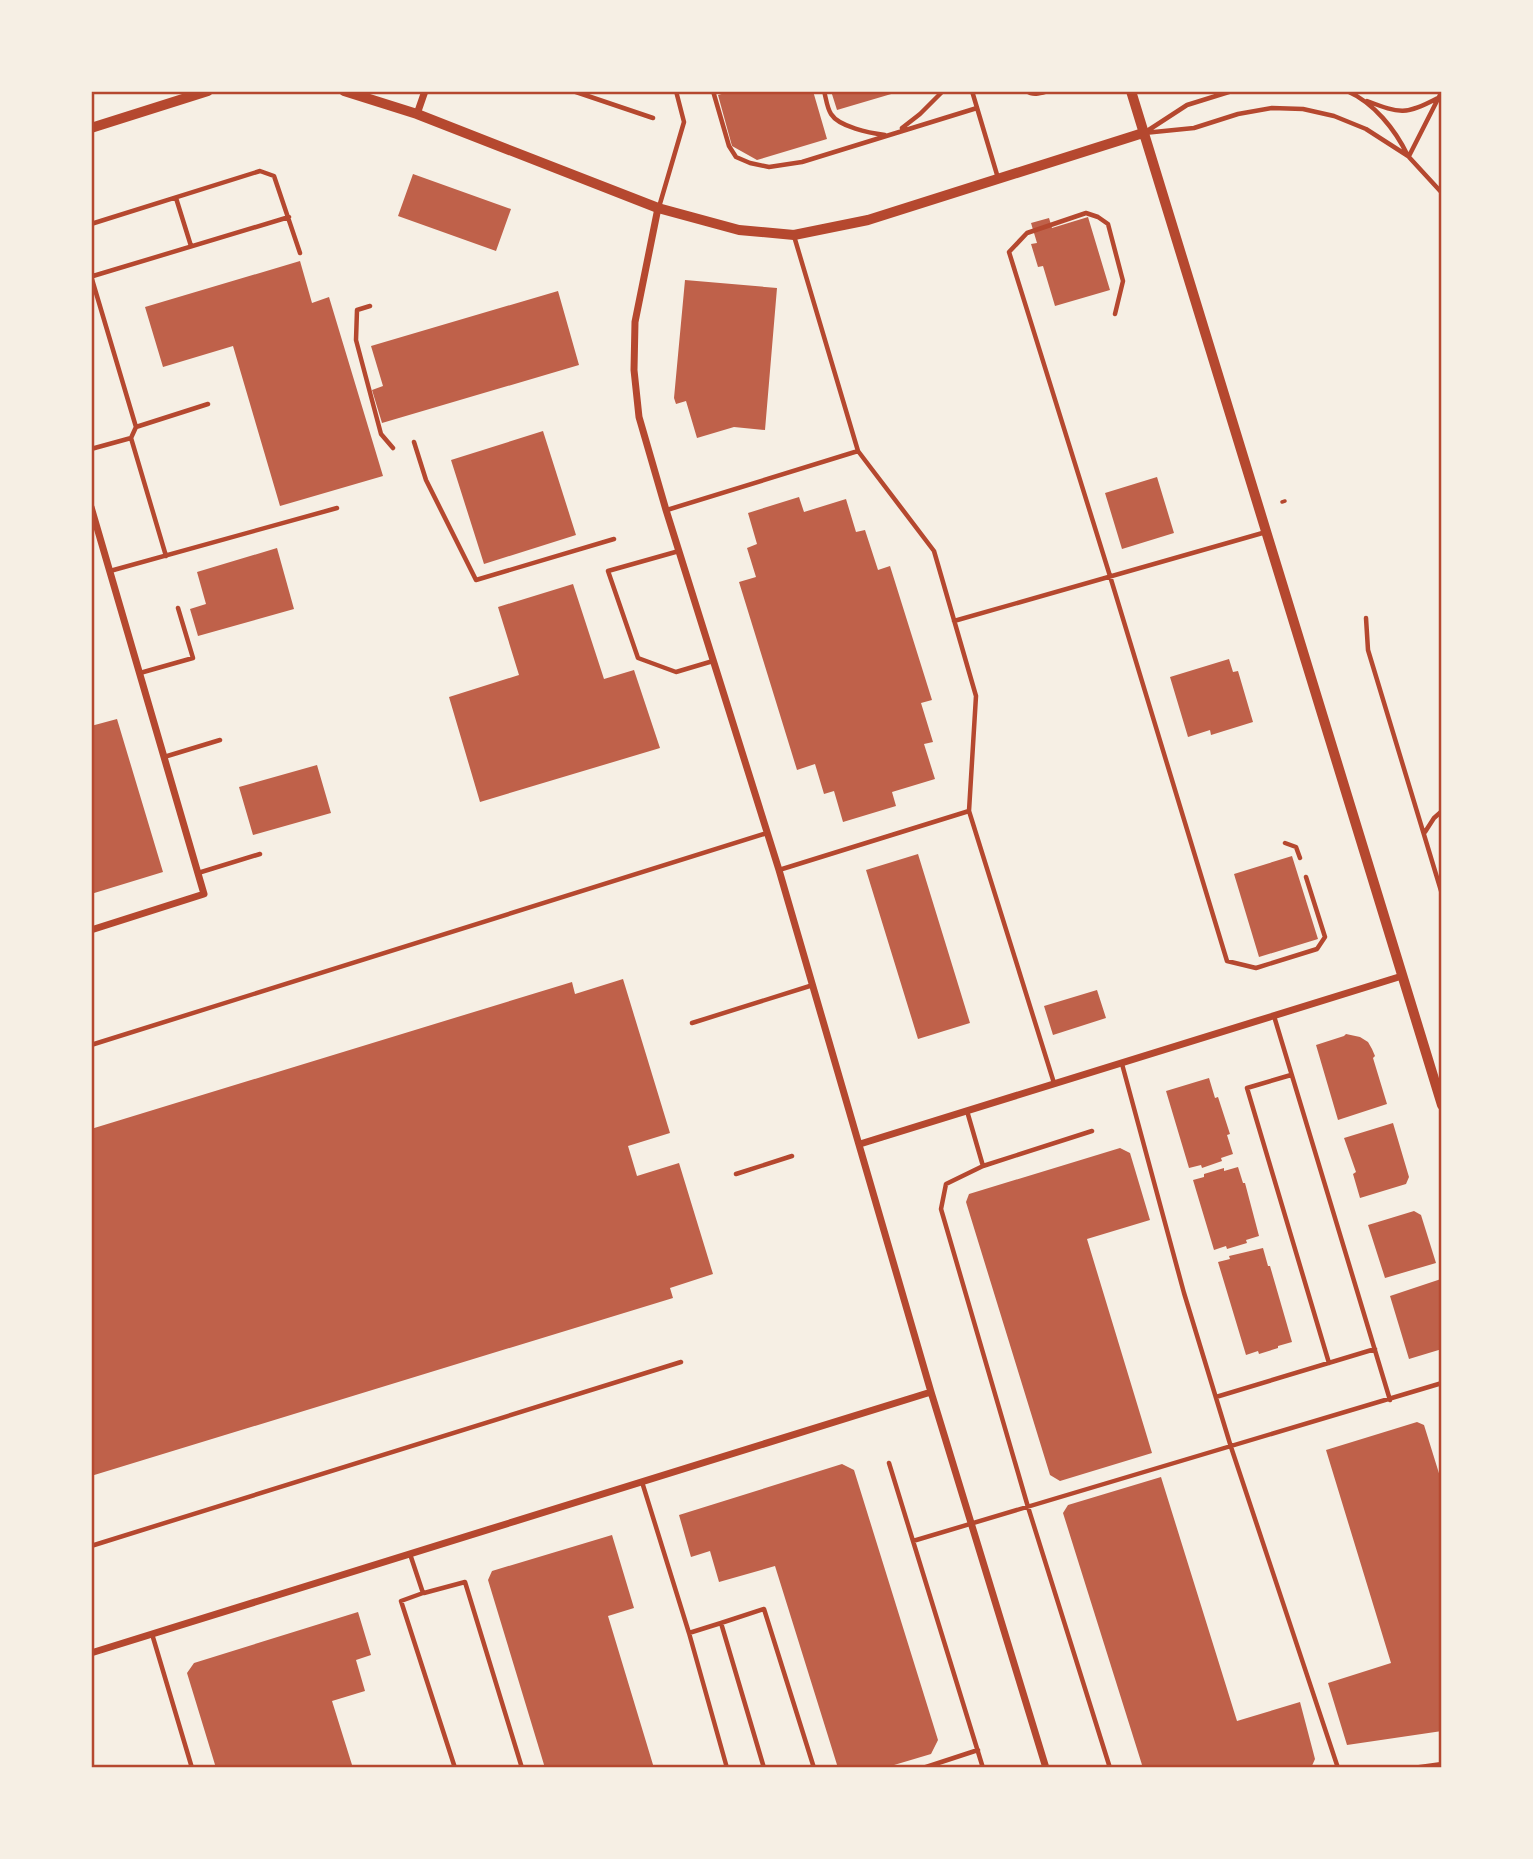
<svg xmlns="http://www.w3.org/2000/svg" width="1533" height="1859" viewBox="0 0 1533 1859" font-family="Inter,sans-serif">
	<style>
		.building { fill: #bf614a }
		.lines { fill: none; stroke-linecap: round; stroke-linejoin: round }
		.path { stroke: #b5482f; stroke-width: 3.5 }
		.service { stroke: #b5482f; stroke-width: 4.5 }
		.minor { stroke: #b5482f; stroke-width: 7 }
		.tertiary { stroke: #b5482f; stroke-width: 10 }
		.neatline { fill: none; stroke: #b5482f; stroke-width: 2.5 }
	</style>
	<rect width="100%" height="100%" fill="#f6efe4"/>
	<path class="building" d="M732,91h81l14,48 -70,21 -25,-14 -14,-51z
		M831,91h67v1l-61,18z
		M413,174l98,35 -15,42 -98,-35z
		M1088,217l22,73 -55,16 -12,-40 -5,1 -7,-23 6,-1 -6,-20 18,-5 3,10z
		M300,261l12,42 17,-6 54,179 -103,30 -47,-160 -70,21 -18,-60z
		M685,280l92,8 -12,142 -31,-3 -37,11 -11,-37 -10,3 -2,-6z
		M558,291l21,74 -197,58 -10,-33 11,-4 -12,-40z
		M543,431l33,104 -92,29 -33,-104z
		M1157,477l17,56 -52,16 -17,-56z
		M799,497l5,15 42,-13 10,33 9,-2 13,40 12,-4 42,134 -11,3 12,39 -9,2 11,35 -43,13 4,14 -53,16 -9,-31 -10,3 -9,-30 -18,6 -58,-188 17,-5 -9,-29 10,-4 -9,-31z
		M277,548l17,61 -96,27 -8,-27 16,-5 -9,-32z
		M573,584l31,95 30,-9 26,78 -180,54 -31,-105 70,-22 -21,-68z
		M1229,659l4,13 5,-1 15,51 -42,13 -1,-5 -22,7 -18,-60z
		M117,719l46,153 -72,22v-168z
		M317,765l14,48 -78,22 -14,-48z
		M918,854l52,169 -52,16 -52,-169z
		M1292,856l26,83 -59,18 -25,-83z
		M623,979l47,154 -42,13 9,30 42,-13 34,111 -43,14 3,10 -582,178v-347l481,-147 3,12z
		M1097,990l9,28 -53,17 -9,-29z
		M1346,1034l14,3 8,5 4,7 3,7 -2,2 14,46 -49,16 -22,-75 28,-9z
		M1209,1078l6,20 3,-1 12,37 -3,1 6,19 -12,4 1,3 -20,7 -1,-3 -12,3 -23,-77z
		M1393,1123l16,54 -3,7 -46,14 -7,-24 3,-2 -12,-34z
		M1120,1148l10,5 20,67 -63,19 65,214 -92,28 -10,-6 -84,-273 3,-8z
		M1238,1167l5,16h2l14,53 -13,4 1,3 -20,6 -1,-3 -12,4 -21,-70 11,-3v-3l20,-6v3z
		M1414,1211l7,4 15,48 -51,15 -17,-53z
		M1263,1248l5,18h2l22,76 -14,4v2l-19,6 -1,-3 -12,4 -28,-93 12,-3 -1,-3z
		M1441,1279l1,70 -33,10 -19,-63z
		M1417,1422l7,3 18,58v248l-95,14 -19,-62 63,-20 -65,-213z
		M842,1464l12,6 84,270 -7,14 -47,14h-46l-63,-202 -56,16 -9,-31 -19,6 -12,-42z
		M1161,1477l76,244 63,-19 15,57 -4,9h-168l-80,-255 5,-8z
		M612,1535l22,73 -26,8 46,152h-109l-57,-188 4,-9z
		M358,1612l13,43 -15,5 9,31 -33,10 21,67h-137l-29,-95 7,-10z"/>
	<g class="lines">
		<path class="path" d="M1282,502l3,-1"/>
		<path class="service" d="M573,91l80,27
			M713,91l16,55 7,11 14,6 19,4 33,-5 175,-54
			M824,91c2,7 3,17 7,23 8,13 39,19 54,21
			M972,91l26,87
			M1027,91c6,5 14,2 21,0
			M1347,91c27,12 48,38 61,65
			M1367,101c34,13 38,14 71,-3
			M902,128l18,-14 23,-23
			M1144,133l50,-5 44,-14 34,-6 31,1 31,7 32,13 42,27 34,37
			M1144,133l43,-28 45,-14
			M1409,156l33,-65
			M176,198l15,48
			M659,207l25,-85 -8,-31
			M91,224l169,-53 14,5 26,77
			M91,271l2,5 196,-59
			M91,276l45,151 -5,11
			M370,306l-13,4 -1,30 25,94 12,14
			M1115,314l8,-33 -15,-57 -10,-7 -12,-4 -59,20 -18,19 101,324 117,385 29,7 61,-19 8,-12 -19,-60
			M136,427l72,-23
			M414,442l12,38 50,100 138,-41
			M91,449l40,-11 35,118
			M858,451l76,100 42,145 -7,115
			M667,510l191,-59 -64,-215
			M679,551l-71,20 30,87 38,14 37,-11
			M110,571l227,-63
			M1366,618l2,32 74,244
			M954,621l312,-89
			M140,673l53,-15 -15,-50
			M164,757l56,-17
			M1425,832l9,-14 8,-7
			M1285,843l11,4 4,11
			M779,870l190,-59 85,272
			M198,873l62,-19
			M1274,1016l116,384
			M692,1023l121,-38
			M91,1045l676,-212
			M1122,1064l62,229 47,154 107,321
			M1291,1075l-44,13 82,275
			M967,1111l16,55 -37,18 -5,25 87,298 82,261
			M983,1166l109,-35
			M736,1174l56,-18
			M1216,1397l159,-48
			M889,1463l24,78
			M642,1482l47,151 38,135
			M91,1546l590,-184
			M410,1554l13,39 -22,8 54,167
			M424,1593l41,-11 57,186
			M721,1623l43,-14 50,159
			M689,1633l32,-10 43,145
			M152,1634l40,134
			M923,1768l55,-18
			M983,1768l-70,-227 529,-158
			M1413,1768l29,-4"/>
		<path class="minor" d="M417,114l8,-23
			M658,208l-23,114 -1,48 5,47 27,93 113,360 152,522 115,376
			M91,507l113,387 -113,36
			M860,1144l542,-168
			M91,1653l840,-261"/>
		<path class="tertiary" d="M344,91l73,23 241,94 81,22 55,5 74,-15 275,-87
			M1131,91l311,1014
			M91,128l117,-37"/>
	</g>
	<rect width="1533" height="1859" fill="none" stroke="#f6efe4" stroke-width="186"/>
	<rect x="93" y="93" width="1347" height="1673" class="neatline"/>
</svg>
